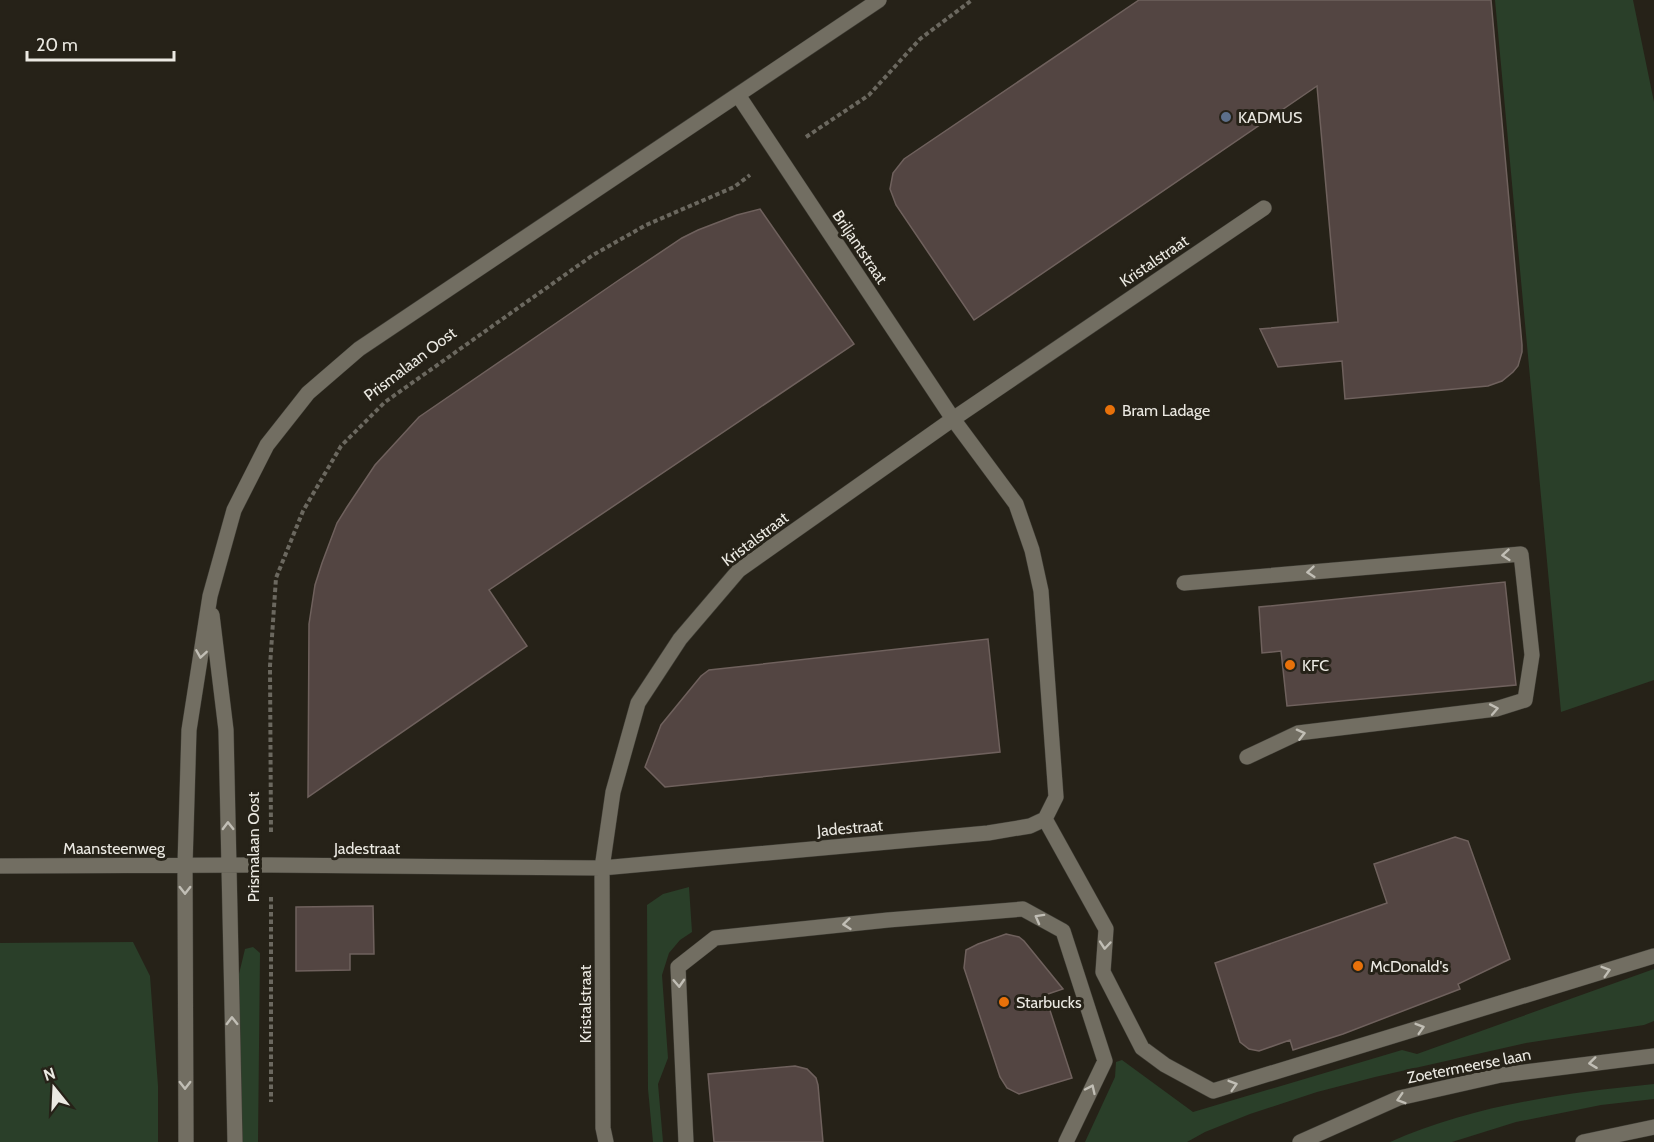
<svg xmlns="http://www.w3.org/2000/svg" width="1654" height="1142" viewBox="0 0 1654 1142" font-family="Cabin,sans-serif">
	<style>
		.green { fill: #2a3f29 }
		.building { fill: #534542; stroke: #6f615d; stroke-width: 1.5 }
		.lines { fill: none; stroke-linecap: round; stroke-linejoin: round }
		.minor-casing { stroke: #3f3d35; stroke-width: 16 }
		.path { stroke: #6b685f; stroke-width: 4; stroke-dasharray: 4.5 3; stroke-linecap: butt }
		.minor { stroke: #726e62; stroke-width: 15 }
		.oneway { stroke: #c1beb5 }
		.service-dot { fill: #5c6f8a; stroke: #262218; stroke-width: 2 }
		.food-dot { fill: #e8710a; stroke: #262218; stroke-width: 2 }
		.labels { text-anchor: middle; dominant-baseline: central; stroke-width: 6; stroke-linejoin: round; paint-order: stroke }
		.poi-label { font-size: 16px; fill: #ebe9e2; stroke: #262218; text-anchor: start }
		.street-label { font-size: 16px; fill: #ebe9e2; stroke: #262218 }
	</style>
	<rect width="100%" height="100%" fill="#262218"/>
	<path class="green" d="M1495,0h138l21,102v578l-93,32z
		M689,887l3,45 -12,8 -11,13 -7,22 6,83 -10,26 5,58h-10l-5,-53 -1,-184 16,-11z
		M133,942l17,34 8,110v56h-158v-199z
		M253,947l7,6 -2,189h-18l-1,-168 6,-25z
		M1654,969v52l-10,4 -118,18 -151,34 -58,15 -67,22 -45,18 -18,10h-102l30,-65 1,-15 6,-2 71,52 209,-62 15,4z
		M1654,1084v15l-53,6 -85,17 -64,20h-62c83,-37 175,-49 264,-58z"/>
	<path class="building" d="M1139,0h352l31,345v7l-4,14 -5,6 -11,9 -14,5 -143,13 -3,-38 -64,6 -18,-38 78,-7 -21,-236 -343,234 -78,-115 -6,-16 3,-16 11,-14z
		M760,209l94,135 -365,246 38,56 -219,151 1,-173 6,-39 7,-22 15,-40 10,-16 28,-42 44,-48 200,-137 63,-42 16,-8 39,-15z
		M1505,582l11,103 -229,21 -6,-55 -19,2 -3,-46z
		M988,639l12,113 -335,35 -20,-20 16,-42 40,-49 8,-6z
		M1455,837l13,4 42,118 -52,25 2,5 -117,45 -50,16 -3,-10 -31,11 -10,-2 -9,-7 -25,-79 172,-60 -13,-39z
		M373,906l1,48h-24v16l-54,1v-64z
		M1006,934l13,3 5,4 39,48 -18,6 27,83 -53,16 -12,-6 -7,-11 -36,-109 2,-18 12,-6z
		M795,1066l12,3 9,9 2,7 5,57h-109l-6,-68z"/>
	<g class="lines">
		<g class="minor-casing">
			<path id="minor" d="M1184,583l337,-29 11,101 -7,45 -29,9 -198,24 -51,24
				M212,615l14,115 9,412
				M1045,819l61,110 -3,43 39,76 23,17 48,26 441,-135
				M0,866l271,-1 331,3 386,-35 42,-7 15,-7 11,-22 -15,-206 -9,-41 -16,-46 -63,-85 -215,-324
				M186,1142l-1,-277 4,-135 21,-134 24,-86 33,-65 41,-52 51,-44 520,-349
				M606,1142l-3,-14 -1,-260 11,-76 25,-89 42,-64 59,-69 214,-151 311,-211
				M686,1142l-8,-175 37,-29 173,-18 135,-11 40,22 42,130 -39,81
				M1300,1142l99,-44 102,-23 153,-19
				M1583,1142l71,-15"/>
		</g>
		<path class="path" d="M806,137l63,-42 51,-56 52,-39
			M271,832l-1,-166 6,-88 27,-67 38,-65 44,-44 208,-147 53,-30 88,-38 16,-12
			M271,897v205"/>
		<use href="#minor" class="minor"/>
	</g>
	<defs><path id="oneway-chevron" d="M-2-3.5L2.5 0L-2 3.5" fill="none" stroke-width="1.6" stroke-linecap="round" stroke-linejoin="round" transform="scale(1.5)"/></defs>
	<g class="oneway">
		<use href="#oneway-chevron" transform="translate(1506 555) rotate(175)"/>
		<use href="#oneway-chevron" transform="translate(1311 572) rotate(175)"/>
		<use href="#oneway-chevron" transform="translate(201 654) rotate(99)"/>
		<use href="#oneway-chevron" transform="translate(1494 709) rotate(-11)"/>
		<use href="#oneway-chevron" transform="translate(1301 734) rotate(-14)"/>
		<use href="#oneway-chevron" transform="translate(228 826) rotate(-91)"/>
		<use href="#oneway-chevron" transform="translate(185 890) rotate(90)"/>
		<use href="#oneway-chevron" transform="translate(1039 918) rotate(-151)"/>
		<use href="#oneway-chevron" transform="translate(847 924) rotate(174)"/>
		<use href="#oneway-chevron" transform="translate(1105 945) rotate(95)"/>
		<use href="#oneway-chevron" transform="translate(1606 971) rotate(-17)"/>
		<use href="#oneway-chevron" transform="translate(679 983) rotate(87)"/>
		<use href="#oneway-chevron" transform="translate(232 1021) rotate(-91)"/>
		<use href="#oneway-chevron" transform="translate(1420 1028) rotate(-17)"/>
		<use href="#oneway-chevron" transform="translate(1593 1063) rotate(173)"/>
		<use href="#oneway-chevron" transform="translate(185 1085) rotate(90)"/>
		<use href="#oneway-chevron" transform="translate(1233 1085) rotate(-17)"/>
		<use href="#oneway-chevron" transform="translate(1091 1089) rotate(-65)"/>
		<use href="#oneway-chevron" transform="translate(1401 1099) rotate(163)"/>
	</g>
	<circle class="service-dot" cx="1226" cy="117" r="6"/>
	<g class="food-dot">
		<circle cx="1110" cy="410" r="6"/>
		<circle cx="1290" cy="665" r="6"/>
		<circle cx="1358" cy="966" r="6"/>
		<circle cx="1004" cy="1002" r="6"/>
	</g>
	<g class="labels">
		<g class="poi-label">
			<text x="1238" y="117">KADMUS</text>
			<text x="1122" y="410">Bram Ladage</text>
			<text x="1302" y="665">KFC</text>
			<text x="1370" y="966">McDonald's</text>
			<text x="1016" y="1002">Starbucks</text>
		</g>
		<g class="street-label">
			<text transform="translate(860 247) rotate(56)">Briljantstraat</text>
			<text transform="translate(1154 261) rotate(-34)">Kristalstraat</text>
			<text transform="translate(410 364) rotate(-37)">Prismalaan Oost</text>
			<text transform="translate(755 539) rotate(-37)">Kristalstraat</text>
			<text transform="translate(850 828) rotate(-5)">Jadestraat</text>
			<text transform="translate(253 847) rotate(-90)">Prismalaan Oost</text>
			<text x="114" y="848">Maansteenweg</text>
			<text x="367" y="848">Jadestraat</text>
			<text transform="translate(585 1004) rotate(-90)">Kristalstraat</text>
			<text transform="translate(1469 1066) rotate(-11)">Zoetermeerse laan</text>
		</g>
	</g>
	<g transform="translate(54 1088) rotate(342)" stroke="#262218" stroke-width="4.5" paint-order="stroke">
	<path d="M0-4.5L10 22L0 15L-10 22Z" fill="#ebe9e2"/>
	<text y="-9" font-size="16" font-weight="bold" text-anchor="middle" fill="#ebe9e2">N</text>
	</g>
	<path d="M27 51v9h147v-9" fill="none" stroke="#ebe9e2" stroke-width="3"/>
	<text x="36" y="51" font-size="18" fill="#ebe9e2" stroke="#262218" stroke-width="4.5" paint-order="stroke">20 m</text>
</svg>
